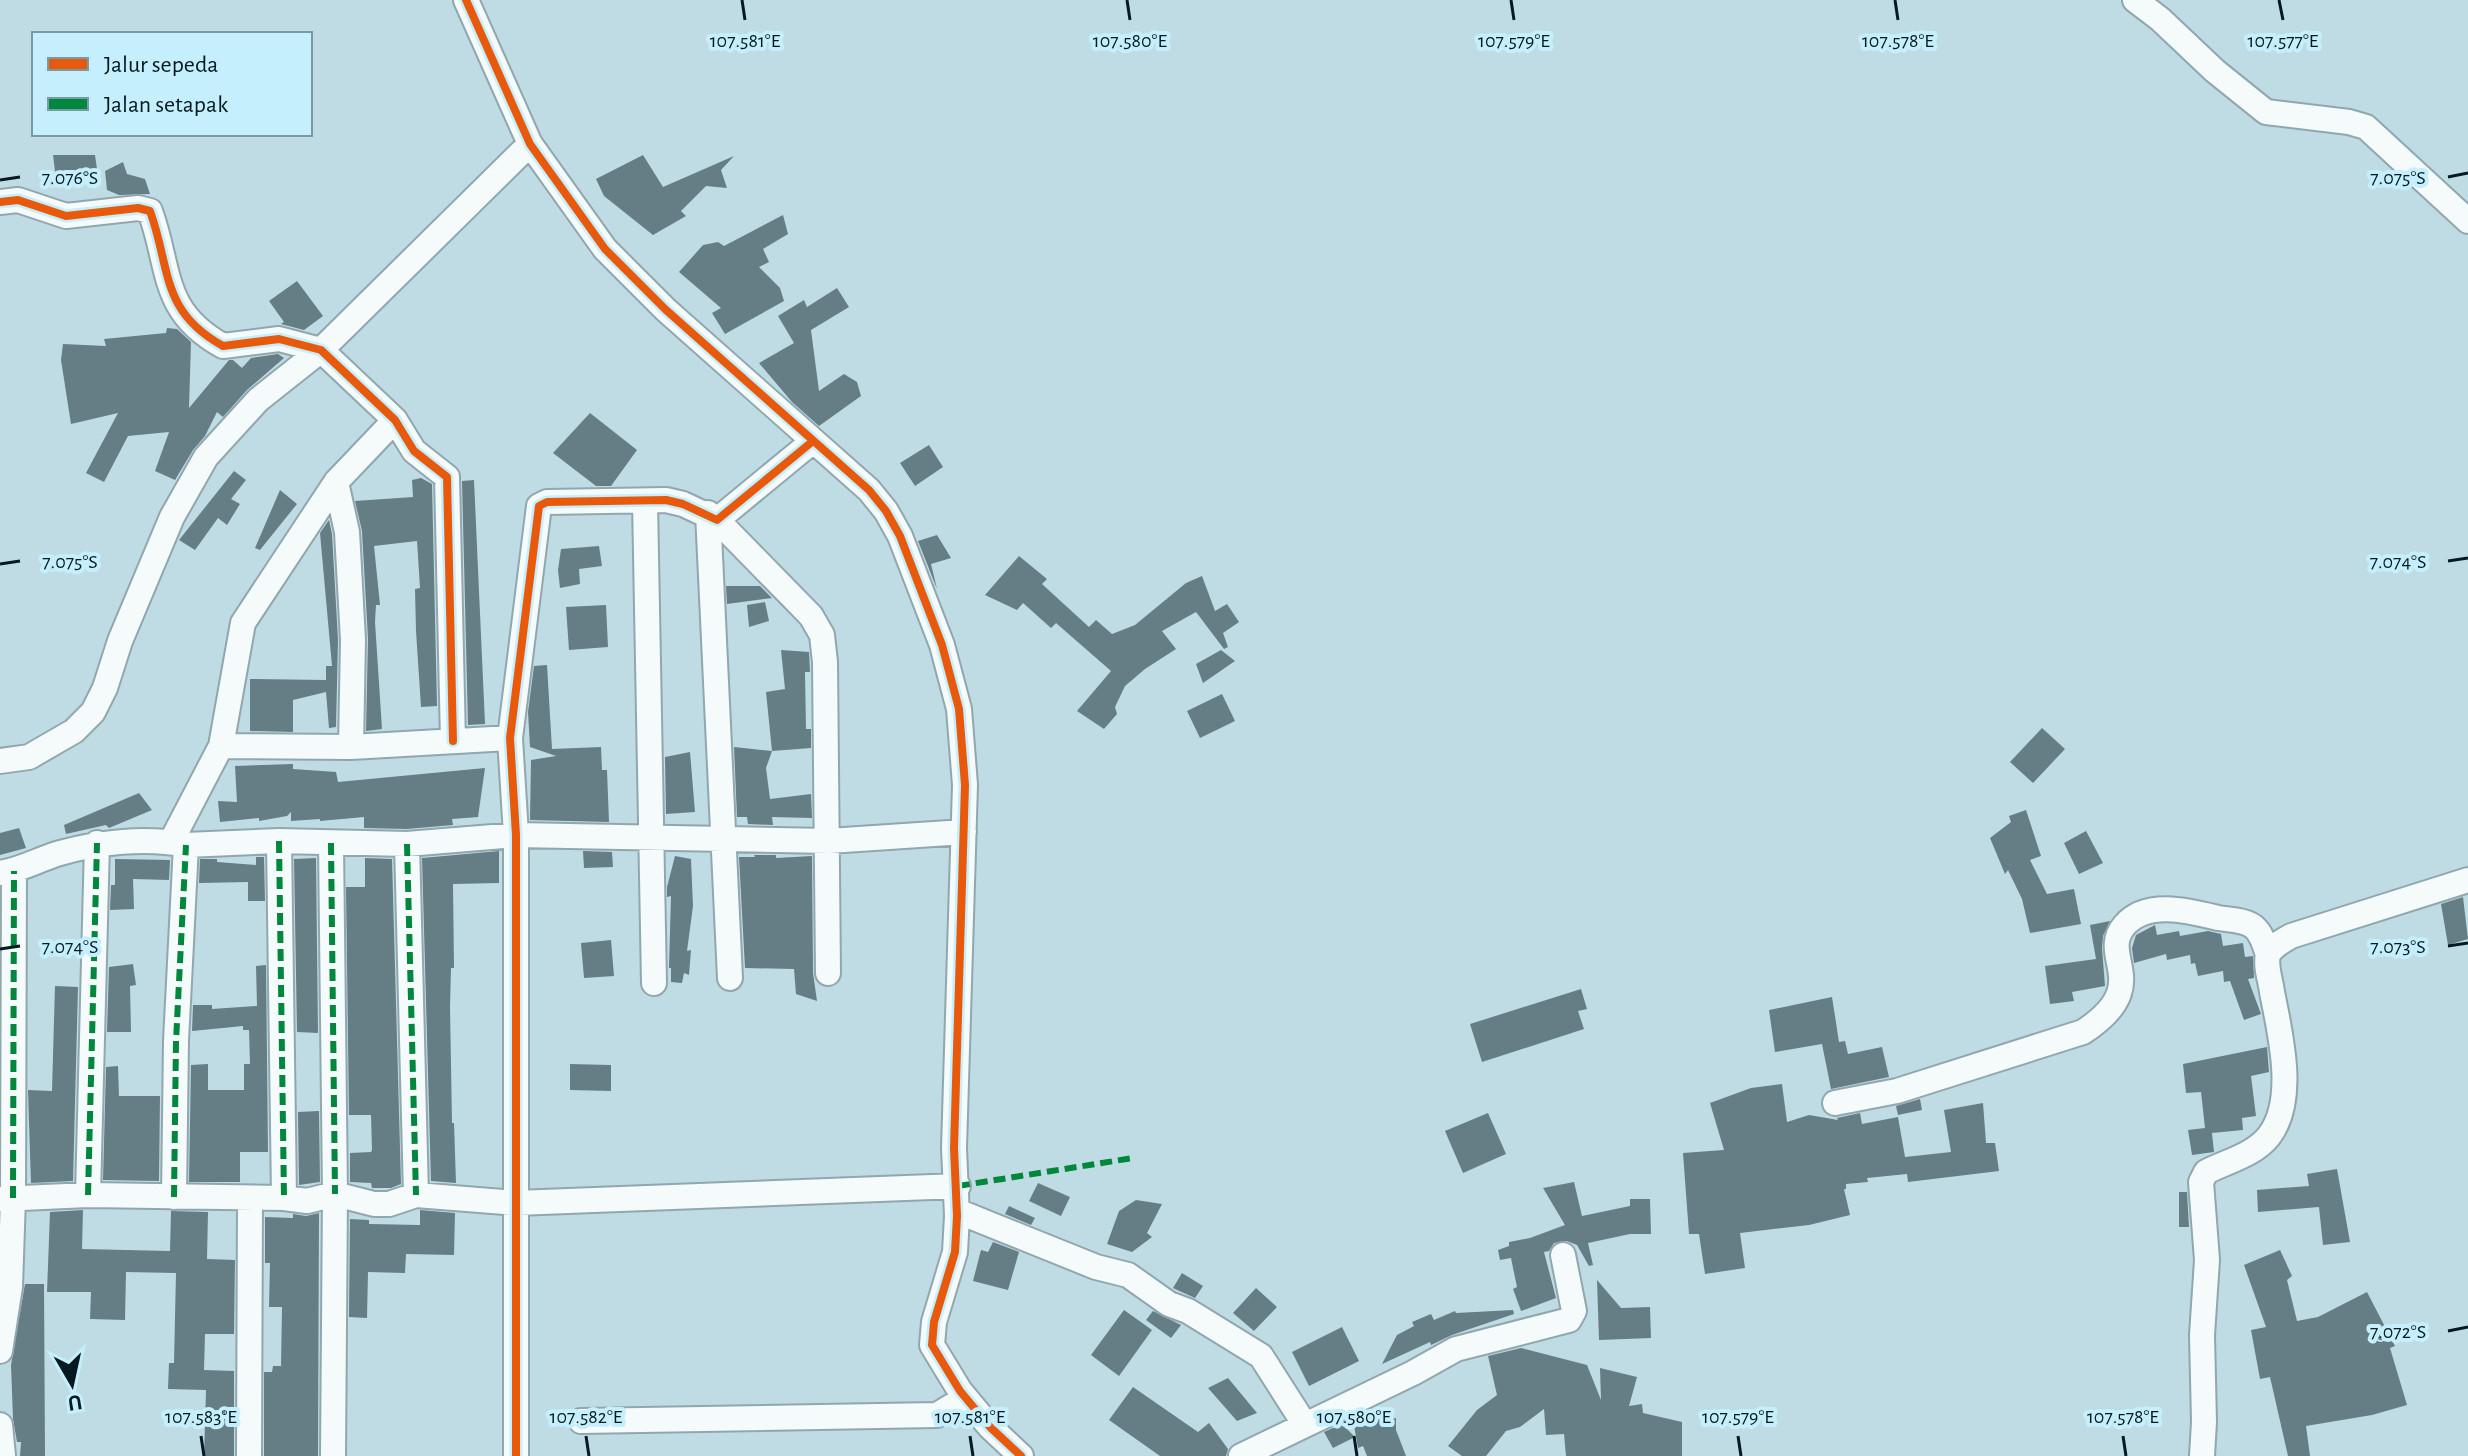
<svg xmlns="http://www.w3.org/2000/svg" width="2468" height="1456" viewBox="0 0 2468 1456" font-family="'Alegreya Sans',sans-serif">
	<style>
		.building { fill: #657d85 }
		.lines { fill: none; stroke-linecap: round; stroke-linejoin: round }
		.street-casing { stroke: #90a7ae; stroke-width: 28 }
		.street { stroke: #f5fafb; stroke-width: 24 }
		.quiet { stroke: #00873e; stroke-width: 6; stroke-dasharray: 12 6; stroke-linecap: butt }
		.cycleway-casing { stroke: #c5effd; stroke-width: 13 }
		.cycleway { stroke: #e8590c; stroke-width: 8 }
		.ticks { fill: none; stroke: #051a20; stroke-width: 3 }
		.ticks-label { font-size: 20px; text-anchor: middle; fill: #051a20; stroke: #c5effd; stroke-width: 8; stroke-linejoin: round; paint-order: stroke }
	</style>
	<rect width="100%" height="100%" fill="#bfdce5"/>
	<path class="building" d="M53,155h42l3,21 -42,3z
		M643,155l20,32 71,-31 -13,14 6,18 -21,-2 -25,25 5,5 -33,19 -49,-39 -8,-17z
		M123,162l4,12 18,5 5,15 -31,1 -12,-5 -2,-19z
		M783,215l5,19 -25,15 6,13 -10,5 21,21 4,13 -59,33 -13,-21 9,-5 -42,-36 24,-27 15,-3 6,4z
		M297,281l26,35 -19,14 -23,-6 3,-2 -15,-21z
		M837,288l12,19 -38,23 8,61 25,-17 13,8 4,14 -42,30 -27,-24 -33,-39 35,-20 -16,-27 26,-16 3,7z
		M167,328l10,1 14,13 -2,66 40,-48h4l9,8 9,-10 27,-4 6,4 -37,32 -24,27 -6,-5 -12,24 -12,14 -18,30 -20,-9 14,-39 -41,4 -24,46 -18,-9 32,-60 -47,11 -10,-64 2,-16 43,2 -2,-7 62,-6z
		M590,413l47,37 -26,36h-15l-43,-33z
		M929,445l14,22 -28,19 -15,-23z
		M234,471l12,9 -15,19 9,5 -13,21 -9,-7 -23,32 -16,-10z
		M421,478l11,6 5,222 -16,1 -5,-76 -1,-42 5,-1 -3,-47 -43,5 6,59h-4l-1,17 7,107 -16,2 2,-92 -6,-108 -7,-30 58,-4 -1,-17z
		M474,480l11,244 -17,1 -6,-244z
		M280,490l17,14 -37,46 -5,-2z
		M329,520l3,14 6,106 -2,87 -7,1 -3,-36 -33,8v32l-43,-1v-52l76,1v-14h6l-12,-133z
		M937,535l14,23 -20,6 6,25 -19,-48z
		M599,546l3,20 -23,3 1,15 -20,4 -2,-18 3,-21z
		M1019,556l28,23 -5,5 47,43 7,-7 16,14 23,-9 51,-42 16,-7 13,35 12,-7 12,18 -16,11 5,14 -4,2 -28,-37 -34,19 14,18 -31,20 -20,17 -10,21 2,7 -13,15 -27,-18 34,-40 -55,-48 -5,5 -28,-25 -6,7 -32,-15z
		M726,586h34l12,12 -45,6z
		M765,602l4,19 -20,6 -2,-22z
		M606,605l2,42 -39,3 -3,-43z
		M781,650l28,2 1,20h-5l1,57h5v19l-39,3 -6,-59 19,-3z
		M1221,650l14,11 -32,22 -7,-19z
		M547,665l5,84 49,-2 1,23h5l2,52 -79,-2 1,-60 25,-4 -26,-9 -2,-35 6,-46z
		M1222,694l13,27 -35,17 -13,-27z
		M2042,728l23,21 -32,34 -23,-21z
		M734,747l38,4 -6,17 4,31 41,-5 1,24 -40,-1 1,8 -25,-1 -1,-7h-10z
		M690,752l5,60 -29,2 -1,-57z
		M293,764v5l43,3 2,10 147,-14 -7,49 -26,2 1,6 -46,4 -43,-1v-11l-44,4v-2l-29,2v-9l-4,4 -28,5v-3l-39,4 -2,-21 19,1 -2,-36z
		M139,793l13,17 -43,18 -3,-3 -40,9 -2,-9z
		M2026,810l15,46 -11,4 17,34 27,-5 7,35 -51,9 -8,-34 -14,-29 -3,4 -15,-36 21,-16 -2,-6z
		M19,828l7,20 -26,7v-22z
		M2086,831l17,32 -24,11 -15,-31z
		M499,851v32l-46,1 1,84h-3l-1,39 2,116h2l2,60 -25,-2 -9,-323z
		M583,851l29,1 1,15 -29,1z
		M754,855h22v3l36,-2 1,117 4,28 -21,-7 -2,-25 -49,-1 -6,-111h16z
		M675,856l16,3 2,47 -6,45 4,-1 -2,25 -5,-2 -2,10 -11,-1v-14h-2l2,-72 -4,1v-10z
		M256,857h8l1,44h-17v-19l-49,1 1,-24h17v3l39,3z
		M316,858l2,175 -21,-1 -3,-173z
		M365,858l27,1 9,325 -10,4h-19l-1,-5 -21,-1v-29l21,-1 1,-2 -1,-35h-22l-3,-228h19z
		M115,859l55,1 -1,20 -36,-1 1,30 -24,1 1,-25h4z
		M2463,897l5,42 -20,6 -7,-41z
		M2110,921l-7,15 -1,12 3,38 -33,6 2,9 -24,3 -5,-38 51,-7 -6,-34z
		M2155,925l2,10 22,-4 1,5 28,-5 13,3 2,12 20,-3 2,14 8,-1 1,22 -6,1 13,35 -17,6 -14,-39 -6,1 -1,-11 -25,5 -3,-13 -4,1 -1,-9 -23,5 -1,-6 -32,9 -2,-15 4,-13z
		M611,940l3,36 -30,2 -3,-35z
		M133,964l3,21 -6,1 1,46h-24l2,-65z
		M266,965l2,187h-28v30h-51l2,-117 17,-1v26h36v-26h6l-1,-34h-6v-4l-51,5 1,-26h19v4l45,-3 -1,-40z
		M55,986l23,1 -5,194 -42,2 -3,-93 24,1z
		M1581,989l6,20 -9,2 6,18 -102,33 -12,-38z
		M1832,997l7,45 6,-1 3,13 34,-7 7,30 -58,12 -9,-45 -47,8 -6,-42z
		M2267,1047l2,25 -18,4 5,40 -14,2 1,12 -31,3 2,19 -22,3 -4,-25 17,-2 -4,-36 -15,1 -3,-29z
		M570,1064l41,1v26l-41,-1z
		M118,1066l1,30h41l-1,85 -56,-1 3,-113z
		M1782,1084l5,38 22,-7 29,5 -1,-2 23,-5 2,11 36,-7 7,40 46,-5 -7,-42 39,-7 3,40h9l4,28 -91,11 -1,-8 -40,4 1,4 -22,2v5h-2l6,26 -41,10 -69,8 5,35 -40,6 -6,-40h-10l-6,-81 41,-3 -14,-47 41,-15z
		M1920,1099l2,11 -24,5 -2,-9z
		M319,1111l1,71 -21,3 -1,-73z
		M1488,1113l18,41 -43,19 -18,-42z
		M2337,1169l13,73 -27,3 -4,-38 -61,5 -1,-22 52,-4 -2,-12z
		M1574,1182l8,34 48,-10v-7h20l1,35h-21l-42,9 5,22 -4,1 -12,-21 -10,-4 -13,2 -5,8 -5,1 12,46 -35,13 -8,-22 4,-2 -6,-29 -11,2 -2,-10 11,-4v-4l21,-4 35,-13 -22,-37z
		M1038,1183l32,14 -9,19 -32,-15z
		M2179,1192h8l2,35h-10z
		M1136,1200l26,4 -15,29 5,4 -20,15 -25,-8 12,-33z
		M1009,1206l26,12 -4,7 -26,-11z
		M83,1210l-1,39 88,2 1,-40 37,1 -1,47 28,1 -1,74h-29l-1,36 30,1v85h-30l2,-66 -38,-1 1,-26h5l2,-90 -50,-1 -1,48 -35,-1 1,-27h-44l3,-80z
		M420,1210l35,3 -1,42 -48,-1 -1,19 -37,-1 -1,46 -18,-1 1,-98 19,1v4l51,1z
		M319,1213l-1,243h-54v-84h8l1,-6h8l1,-59h-13l1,-44h-5v-46l28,1v-4l13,2z
		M993,1242l26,10 -11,38 -35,-9 8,-31 7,2z
		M2280,1250l12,26 -5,4 10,41 21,-4 49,-25 28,54 -5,2 17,57 -35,10 -66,11 4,30h-22l-18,-79 -10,2 -9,-49 15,-3 -22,-62z
		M1182,1273l21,13 -8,12 -22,-10z
		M1597,1280l24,28 29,-1 1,31 -52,2z
		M25,1284h19l1,172h-25l1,-14h-4l-4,-23 -2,-54z
		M1256,1288l21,19 -23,24 -21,-18z
		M1124,1310l28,20 -33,46 -28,-21z
		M1513,1310l1,4 -62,21 -21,10 -1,-3 -48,22 15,-29 17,-9 -2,-4 19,-8 3,6 21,-9 1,2z
		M1153,1311l28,14 -10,13 -25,-18z
		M1342,1327l17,34 -50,25 -17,-34z
		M1521,1348l66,17 14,35 -1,-32 37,9 -8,29 13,-2 1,9 39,9v34h-116l-2,-22 -18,1 -2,-26 -24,18 -14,4 -20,25h-24l-14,-10 29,-36 20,-15 -9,-39z
		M1228,1378l29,35 -20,8 -29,-33z
		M1133,1387l65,45 11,-9 19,26 -2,7h-66l-51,-36z
		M1372,1411l10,11 14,-4v12l10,26h-39l-4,-10 -5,2 -5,-28z
		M1342,1424l13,13 -22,11 -9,-16z"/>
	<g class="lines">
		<g class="street-casing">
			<path id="street" d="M466,0l64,144 75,105 61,61 203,180 17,21 14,25 42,109 17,64 6,76 -11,363 3,68 -2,36 -21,70 -2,23 28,46 30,36 31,29
				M2135,0l25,19 55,52 51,41 83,10 17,5 102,94
				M0,202l18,-2 48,16 72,-8 12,3c21,58 10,100 73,135l56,-7 42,11 74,70 19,31 33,26 6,264
				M336,482l11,50 6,108 -2,107
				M645,501l9,482
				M708,513l22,465
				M717,520l94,96 11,19 3,27 3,311
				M221,746l130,1 159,-9
				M0,761l29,-4 45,-26 19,-19 12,-24 15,-47 52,-124 34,-60 52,-57 63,-50 209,-206
				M279,841l5,357
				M171,842l50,-96 22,-123 93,-141 59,-62
				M331,843l4,351 -2,262
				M407,844l9,351
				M0,873c22,-3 39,-14 60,-20 39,-11 86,-16 126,-8l93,-4 128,3 109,-9 313,6 135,-9
				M1835,1103l62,-12 186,-59c72,-47 15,-75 41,-106 22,-27 66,-15 94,-8 12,2 27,2 36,9 8,7 11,19 14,28
				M88,1195l9,-352
				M174,1197l2,-156 10,-196
				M0,1199l88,-4 196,3 23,3 28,-7 39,10h15l27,-9 100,8 442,-17
				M957,1211l139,56 32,8 41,29 19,7 73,45 44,69
				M0,1351l10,-64 3,-89 1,-327
				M581,1421l356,-6 28,-17
				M0,1425l3,31
				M249,1456l1,-257
				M516,1456v-621l-6,-97 29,-232 8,-4 119,-2 17,4 34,16 96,-79
				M1241,1456l172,-83 43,-24 113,-29 5,-9 -11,-56
				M2202,1456l2,-34 -2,-87 5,-75 -6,-78 5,-10c22,-11 48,-17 63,-36 28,-36 11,-103 3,-144 -1,-10 -7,-26 -4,-37 4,-9 15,-14 23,-19l177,-56"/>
		</g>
		<use href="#street" class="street"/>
		<path class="quiet" d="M279,841l5,357
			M331,843l4,351
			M407,844l9,351
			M958,1186l175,-28
			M88,1195l9,-352
			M174,1197l2,-156 10,-196
			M13,1198l1,-327"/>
		<g class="cycleway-casing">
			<path id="cycleway" d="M466,0l64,144 75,105 61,61 203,180 17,21 14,25 42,109 17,64 6,76 -11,363 3,68 -2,36 -21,70 -2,23 28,46 30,36 31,29
				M0,202l18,-2 48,16 72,-8 12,3c21,58 10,100 73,135l56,-7 42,11 74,70 19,31 33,26 6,264
				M516,1456v-621l-6,-97 29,-232 8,-4 119,-2 17,4 34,16 96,-79"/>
		</g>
		<use href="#cycleway" class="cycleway"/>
	</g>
	<path class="ticks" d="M742,0l3,20M1127,0l3,20M1511,0l3,20M1895,0l3,20M2279,0l4,20M2448,177l20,-4M0,180l20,-3M2448,561l20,-3M0,564l20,-3M2448,946l20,-3M0,949l20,-3M2448,1331l20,-4M201,1436l3,20M586,1436l3,20M970,1436l3,20M1354,1436l3,20M1738,1436l3,20M2123,1436l3,20"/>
	<g class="ticks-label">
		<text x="745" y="47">107.581°E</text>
		<text x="1130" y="47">107.580°E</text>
		<text x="1514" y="47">107.579°E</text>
		<text x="1898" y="47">107.578°E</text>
		<text x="2283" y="47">107.577°E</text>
		<text x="70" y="184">7.076°S</text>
		<text x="2398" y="184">7.075°S</text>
		<text x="70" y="568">7.075°S</text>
		<text x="2398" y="568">7.074°S</text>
		<text x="70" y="953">7.074°S</text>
		<text x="2398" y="953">7.073°S</text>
		<text x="2398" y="1338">7.072°S</text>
		<text x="201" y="1423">107.583°E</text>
		<text x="586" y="1423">107.582°E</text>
		<text x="970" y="1423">107.581°E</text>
		<text x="1354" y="1423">107.580°E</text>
		<text x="1738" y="1423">107.579°E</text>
		<text x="2123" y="1423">107.578°E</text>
	</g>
	<rect x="32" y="32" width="280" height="104" fill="#c5effd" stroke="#789aa5" stroke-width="2"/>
	<rect x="48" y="58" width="40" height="12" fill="#e8590c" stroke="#789aa5" stroke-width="2"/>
	<text x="104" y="72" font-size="24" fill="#051a20">Jalur sepeda</text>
	<rect x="48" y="98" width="40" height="12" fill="#00873e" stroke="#789aa5" stroke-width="2"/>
	<text x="104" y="112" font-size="24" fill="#051a20">Jalan setapak</text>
	<g transform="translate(72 1384) rotate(171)" stroke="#c5effd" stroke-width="6" paint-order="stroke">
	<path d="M0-6L14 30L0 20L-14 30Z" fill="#051a20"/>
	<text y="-12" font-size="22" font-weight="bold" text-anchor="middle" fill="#051a20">U</text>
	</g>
</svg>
